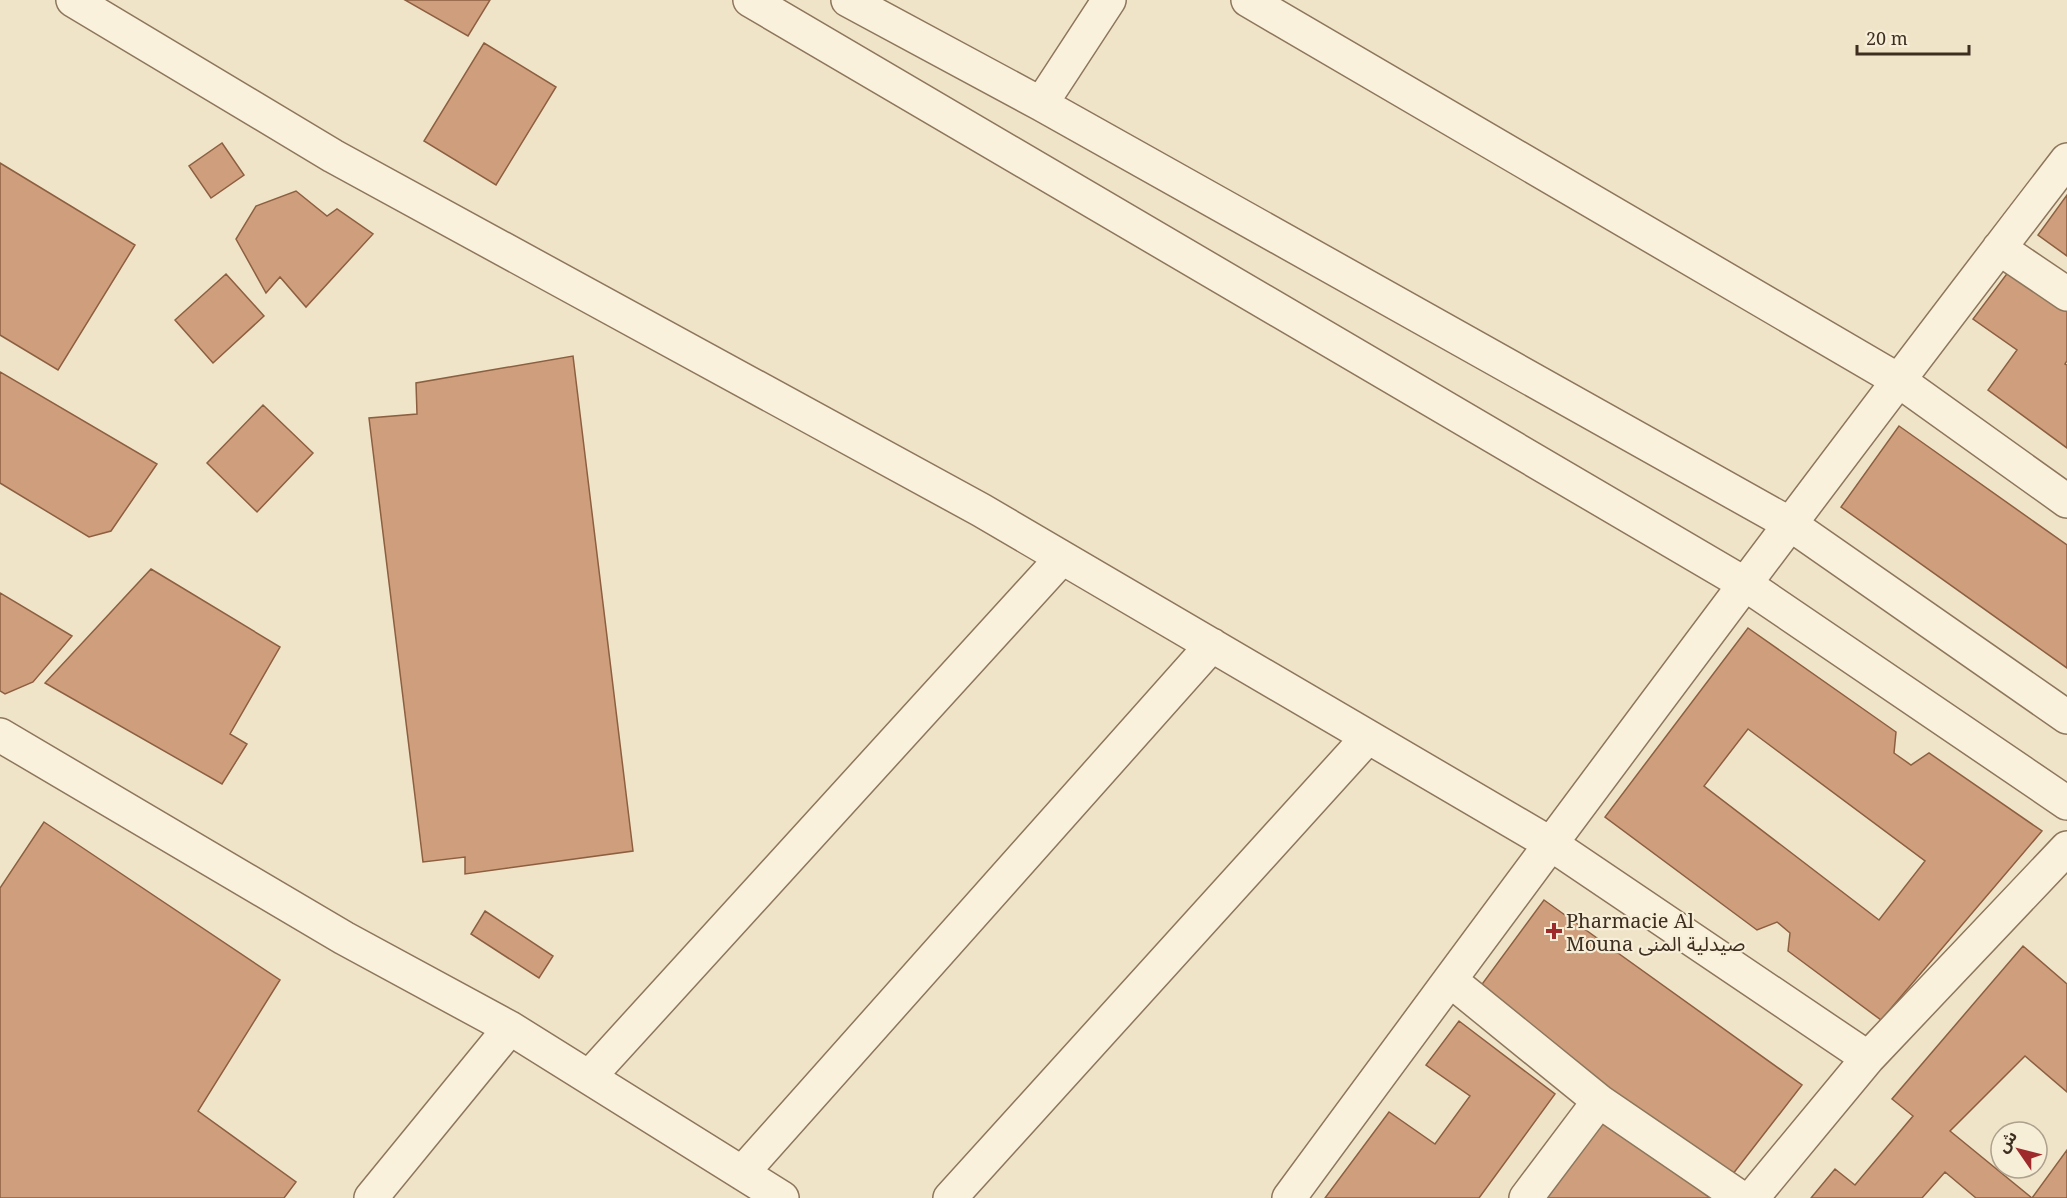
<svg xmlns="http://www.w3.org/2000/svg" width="2067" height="1198" viewBox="0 0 2067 1198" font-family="'Noto Serif','Noto Sans Arabic',serif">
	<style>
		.building { fill: #cf9f7d; stroke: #8d5f41; stroke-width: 1.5; fill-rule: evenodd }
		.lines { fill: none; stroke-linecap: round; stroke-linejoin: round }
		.street-casing { stroke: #8d765c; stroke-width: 36 }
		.street { stroke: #faf1dc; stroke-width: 33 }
		.poi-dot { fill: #9e2a2b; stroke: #f7eed8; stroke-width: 2 }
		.labels { text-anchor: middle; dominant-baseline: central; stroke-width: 4.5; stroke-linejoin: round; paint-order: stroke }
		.poi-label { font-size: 20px; fill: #3d2e20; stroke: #f7eed8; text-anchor: start }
	</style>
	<rect width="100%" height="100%" fill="#f0e4c8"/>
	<path class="building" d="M405,0h85l-22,36z
		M484,43l72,44 -60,98 -72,-44z
		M222,143l22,32 -33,23 -22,-32z
		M0,163l135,82 -77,125 -58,-35z
		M296,191l31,25 10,-7 36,25 -67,73 -26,-30 -14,16 -30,-54 20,-33z
		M2067,195v61l-29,-21z
		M2012,267l55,41v53l-2,3 2,1v83l-79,-58 29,-40 -44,-31z
		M226,274l38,42 -51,47 -38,-43z
		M573,356l60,495 -168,23v-17l-42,5 -54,-444 48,-4 -1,-31z
		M0,372l157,92 -46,67 -22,6 -89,-54z
		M263,405l50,48 -56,59 -50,-49z
		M1899,426l168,119v123l-226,-161z
		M151,569l129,78 -50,87 17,10 -25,40 -177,-101z
		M0,593l72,43 -39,46 -28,12 -5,-3z
		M1748,628l148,104 -2,21 17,12 18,-12 113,78 -161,189 -93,-69 2,-18 -13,-11 -20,8 -152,-113zM1748,729l177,132 -46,59 -175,-134z
		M44,822l236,158 -82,131 98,71 -12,16h-284v-310z
		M1544,900l258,185 -73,94 -252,-188z
		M485,911l68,45 -14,22 -68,-44z
		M2023,946l44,38v108l-42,-36 -75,75 82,67 35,-48v48h-91l-31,-26 -23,26h-111l24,-29 20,16 58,-69 -21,-17z
		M1459,1021l96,73 -76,104h-154l64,-86 46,32 35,-48 -44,-31z
		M1604,1118l106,80h-166z"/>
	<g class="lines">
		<g class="street-casing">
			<path id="street" d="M73,0l260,156 648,354 570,334 317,214
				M750,0l995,584 322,219
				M848,0l193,104 749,420 277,193
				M1248,0l650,380 169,121
				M1041,104l68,-104
				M1999,248l68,46
				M0,735l344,203 166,90 272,170
				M1450,980l149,121 142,97
				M589,1077l473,-519
				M742,1173l470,-528
				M371,1198l139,-170
				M950,1198l418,-461
				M1289,1198c256,-348 514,-695 778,-1038
				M1526,1198l73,-97
				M1752,1198l116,-140 199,-210"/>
		</g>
		<use href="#street" class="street"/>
	</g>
	<path class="poi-dot" d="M1551 922h6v6h6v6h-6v6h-6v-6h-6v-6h6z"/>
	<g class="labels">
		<g class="poi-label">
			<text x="1566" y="920">Pharmacie Al<tspan x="1566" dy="23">Mouna صيدلية المنى</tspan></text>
		</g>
	</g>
	<g transform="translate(2019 1150) rotate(305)"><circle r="28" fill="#f7eed8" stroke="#ada18e" stroke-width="1.5"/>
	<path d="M0-4.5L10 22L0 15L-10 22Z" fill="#9e2a2b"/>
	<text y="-9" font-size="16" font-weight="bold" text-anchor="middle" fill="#3d2e20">ش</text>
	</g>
	<path d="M1857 45v9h112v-9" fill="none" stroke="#3d2e20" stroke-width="3"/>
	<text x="1866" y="45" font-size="18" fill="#3d2e20" stroke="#f7eed8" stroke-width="4.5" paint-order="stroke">20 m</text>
</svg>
